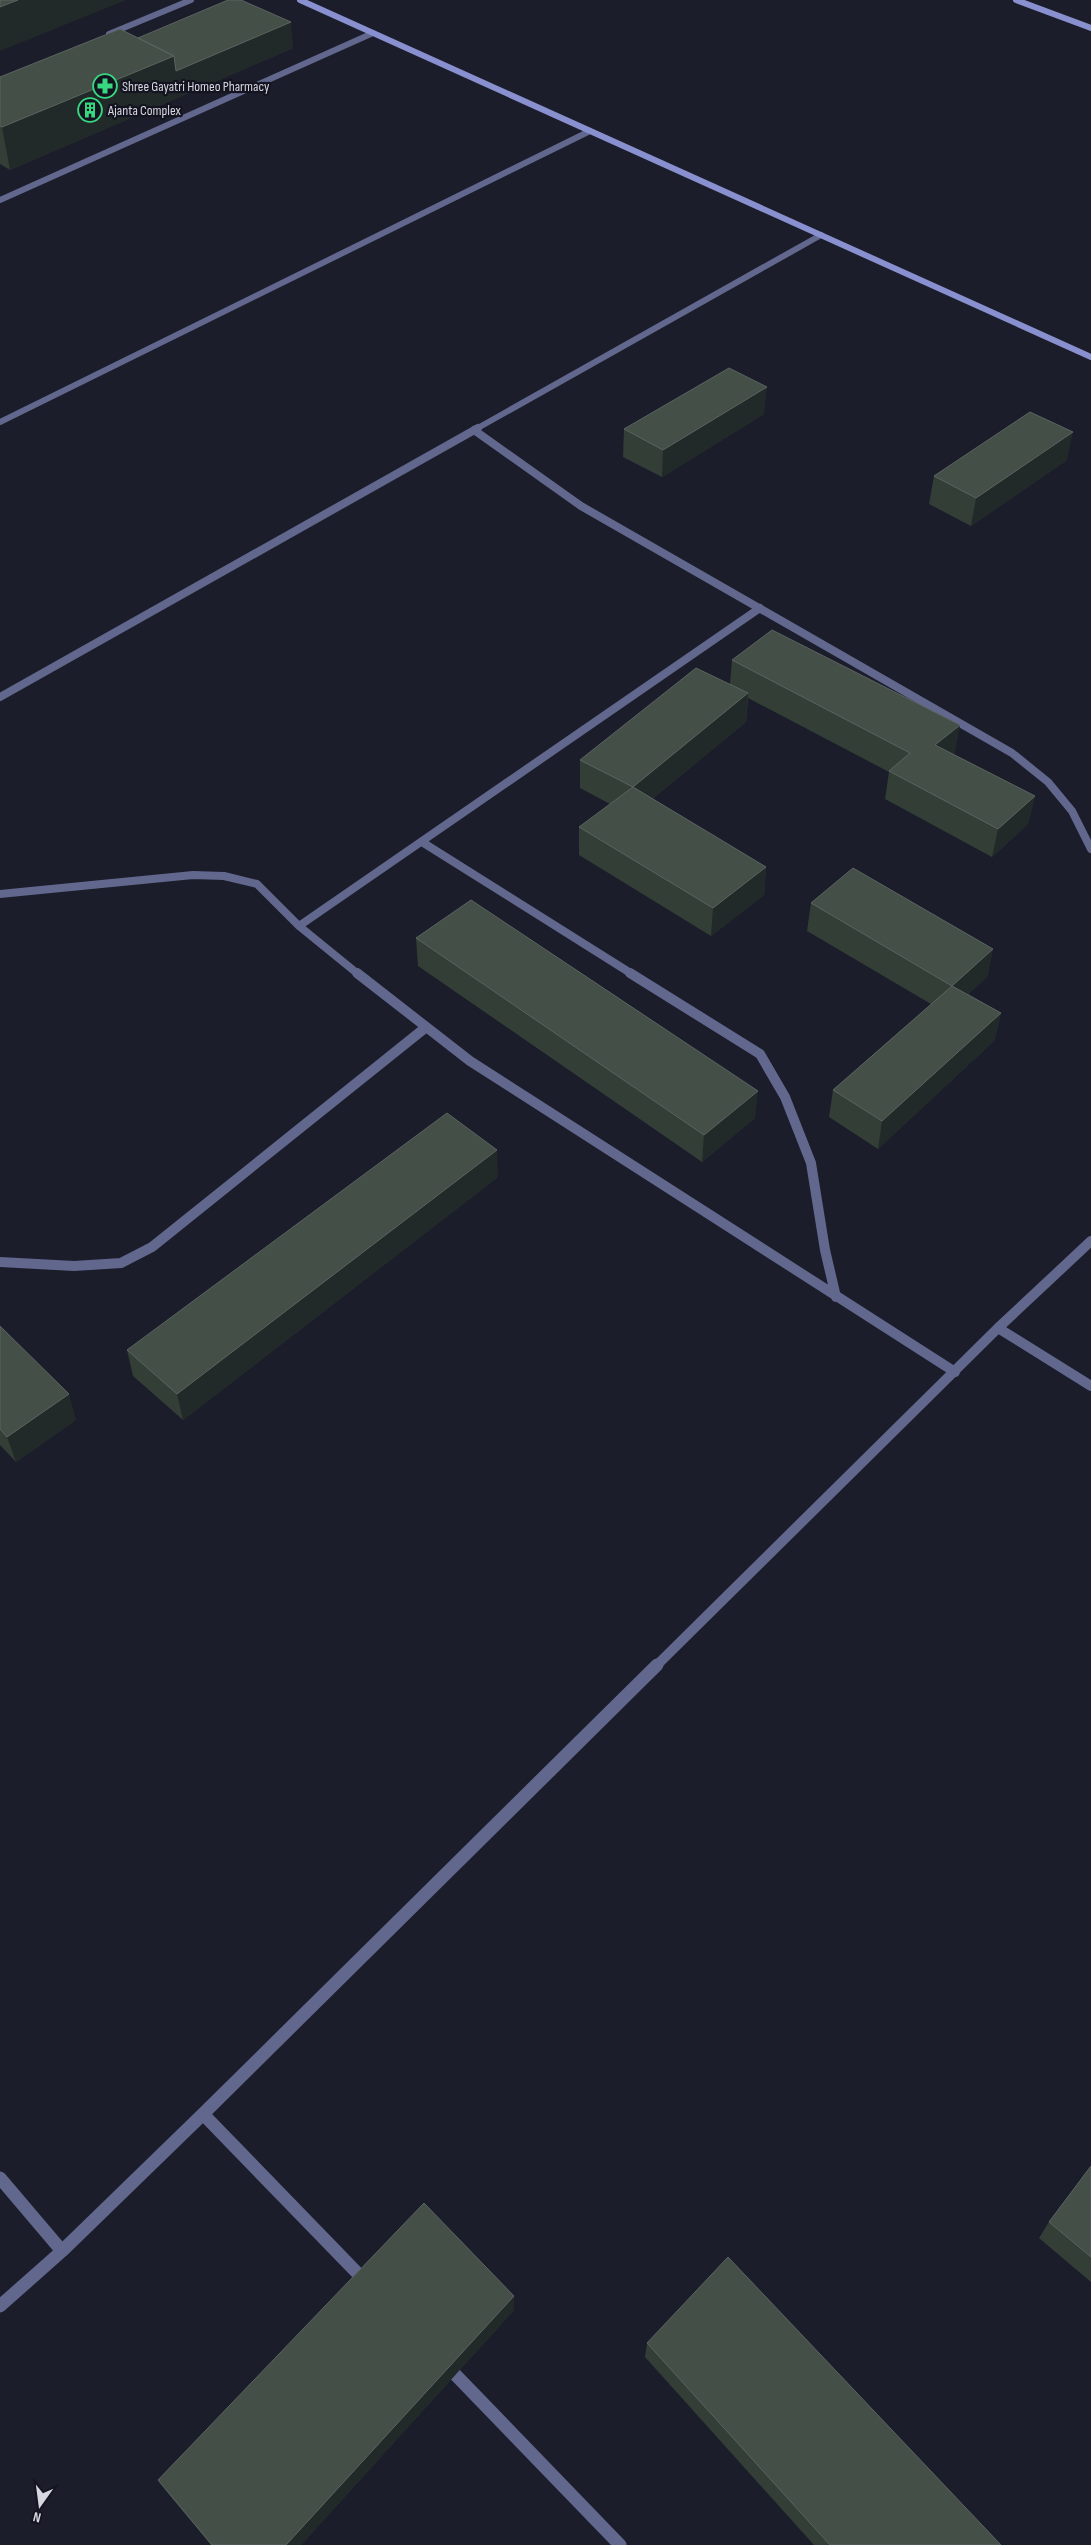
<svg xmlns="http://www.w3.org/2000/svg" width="1091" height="2545" viewBox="0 0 1091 2545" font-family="'Sofia Sans Condensed',sans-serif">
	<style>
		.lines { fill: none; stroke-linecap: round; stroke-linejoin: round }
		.street-far3 { stroke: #62678e; stroke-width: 6 }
		.street-far2 { stroke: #62678e; stroke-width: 8 }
		.street-far1 { stroke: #62678e; stroke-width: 10 }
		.street { stroke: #62678e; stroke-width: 13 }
		.secondary { stroke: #8990cf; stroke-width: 6 }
		.wall { fill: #323e36 }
		.shaded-wall { fill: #222a29 }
		.building { fill: #444f48; stroke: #5b6460 }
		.labels { text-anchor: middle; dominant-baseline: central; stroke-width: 4.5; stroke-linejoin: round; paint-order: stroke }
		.far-poi-label { font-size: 14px; fill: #d6d7e0; stroke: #131420; text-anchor: start }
	</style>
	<rect width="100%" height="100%" fill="#1c1d2a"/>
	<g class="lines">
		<path class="street-far3" d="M109,34l82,-34
			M0,200l373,-167
			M0,422l590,-291
			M476,429l345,-194"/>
		<path class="street-far2" d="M474,430l107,76 431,247 36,29 24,29 19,38
			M0,697l478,-269
			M422,842l210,132
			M0,894l193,-19 31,1 33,8 42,42
			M358,974l-59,-48 461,-318"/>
		<path class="street-far1" d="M357,973l113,88 485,311
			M630,973l130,81 25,43 26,66 14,87 11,47
			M0,1262l74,4 47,-3 31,-16 273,-219
			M998,1328l93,58
			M656,1666l342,-338 93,-87"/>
		<path class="street" d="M203,2114l163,168
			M0,2178l62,73
			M0,2306l62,-55 141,-137 454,-449
			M447,2366l173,179"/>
		<path class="secondary" d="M300,0l791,357
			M1016,0l75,28"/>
	</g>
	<path class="wall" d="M138,38l155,10 -283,122 -10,-6v-87z
		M764,414l-102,63 -39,-20 1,-28z
		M1067,460l-96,66 -42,-22 5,-28z
		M732,660l223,93 -2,1 82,42 -7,28 -36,33 -107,-58 4,-27 -141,-74 -2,24 -94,77 114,68 -2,28 -53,41 -132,-81v-28l31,-23 -30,-16v-28l150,-76z
		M811,903l182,46 -6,28 -19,17 33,19 -7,28 -116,108 -49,-32 4,-27 98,-86 -124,-73z
		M416,938l339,180 -53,44 -284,-196z
		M498,1177l-315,243 -50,-44 -6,-26z
		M0,1326l76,94 -60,42 -16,-17z
		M1091,2166v116l-52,-44 10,-16z
		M514,2310l-213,235h-90l-44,-53 -9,-12z
		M647,2343l354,202h-187l-169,-188z"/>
	<path class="shaded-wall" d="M18,0h108l-126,51v-44z
		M291,22l2,26 -283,122 -8,-43 172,-71z
		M767,387l-3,27 -102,63 1,-27z
		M1073,432l-6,28 -96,66 5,-28z
		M748,693l-2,29 -114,93 1,-28z
		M960,725l-5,28 -25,20 5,-28z
		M1035,796l-7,28 -36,33 6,-28z
		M766,867l-2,28 -53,41 2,-28z
		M993,949l-6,28 -41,36 6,-27z
		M1001,1013l-7,28 -116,108 4,-28z
		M758,1091l-3,27 -53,44 2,-27z
		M497,1150l1,27 -315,243 -6,-26z
		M69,1394l7,26 -60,42 -9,-25z
		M514,2296v14l-213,235h-15z"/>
	<path class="building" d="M0,0h18l-18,7z
		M228,0h13l50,22 -115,49 -2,-15 -36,-18z
		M120,29l54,27 -172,71 -2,-1v-49z
		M729,368l38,19 -104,63 -39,-21z
		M1030,412l43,20 -97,66 -42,-22z
		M772,630l188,95 -25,20 100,51 -37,33 -109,-58 21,-18 -178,-93z
		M696,668l52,25 -115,94 -53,-27z
		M633,787l133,80 -53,41 -134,-81z
		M853,868l140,81 -41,37 49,27 -119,108 -49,-31 119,-104 -141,-83z
		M471,900l287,191 -54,44 -288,-197z
		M447,1113l50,37 -320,244 -50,-44z
		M0,1326l69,68 -62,43 -7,-8z
		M1091,2166v91l-42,-35z
		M424,2203l90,93 -228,249h-74l-54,-65z
		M728,2257l273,288h-171l-183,-202z"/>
	<defs>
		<g id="pharmacy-ring" transform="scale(1.25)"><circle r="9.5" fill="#131420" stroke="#37d880" stroke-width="1.5"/><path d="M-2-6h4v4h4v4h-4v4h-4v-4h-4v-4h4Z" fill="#37d880"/></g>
		<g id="building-ring" transform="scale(1.25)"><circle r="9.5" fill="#131420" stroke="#37d880" stroke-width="1.5"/><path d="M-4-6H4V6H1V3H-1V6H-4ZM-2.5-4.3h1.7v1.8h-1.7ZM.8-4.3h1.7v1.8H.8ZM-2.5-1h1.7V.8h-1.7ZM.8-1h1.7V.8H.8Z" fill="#37d880"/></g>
	</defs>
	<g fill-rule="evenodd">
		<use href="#pharmacy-ring" x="105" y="86"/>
		<use href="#building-ring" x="90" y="110"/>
	</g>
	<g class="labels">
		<g class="far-poi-label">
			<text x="122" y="86">Shree Gayatri Homeo Pharmacy</text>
			<text x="108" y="110">Ajanta Complex</text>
		</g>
	</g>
	<g transform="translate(40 2505) rotate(194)" stroke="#131420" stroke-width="4" paint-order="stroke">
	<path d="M0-4L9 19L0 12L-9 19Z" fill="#d6d7e0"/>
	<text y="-8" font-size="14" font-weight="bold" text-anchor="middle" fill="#d6d7e0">N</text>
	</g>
</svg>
